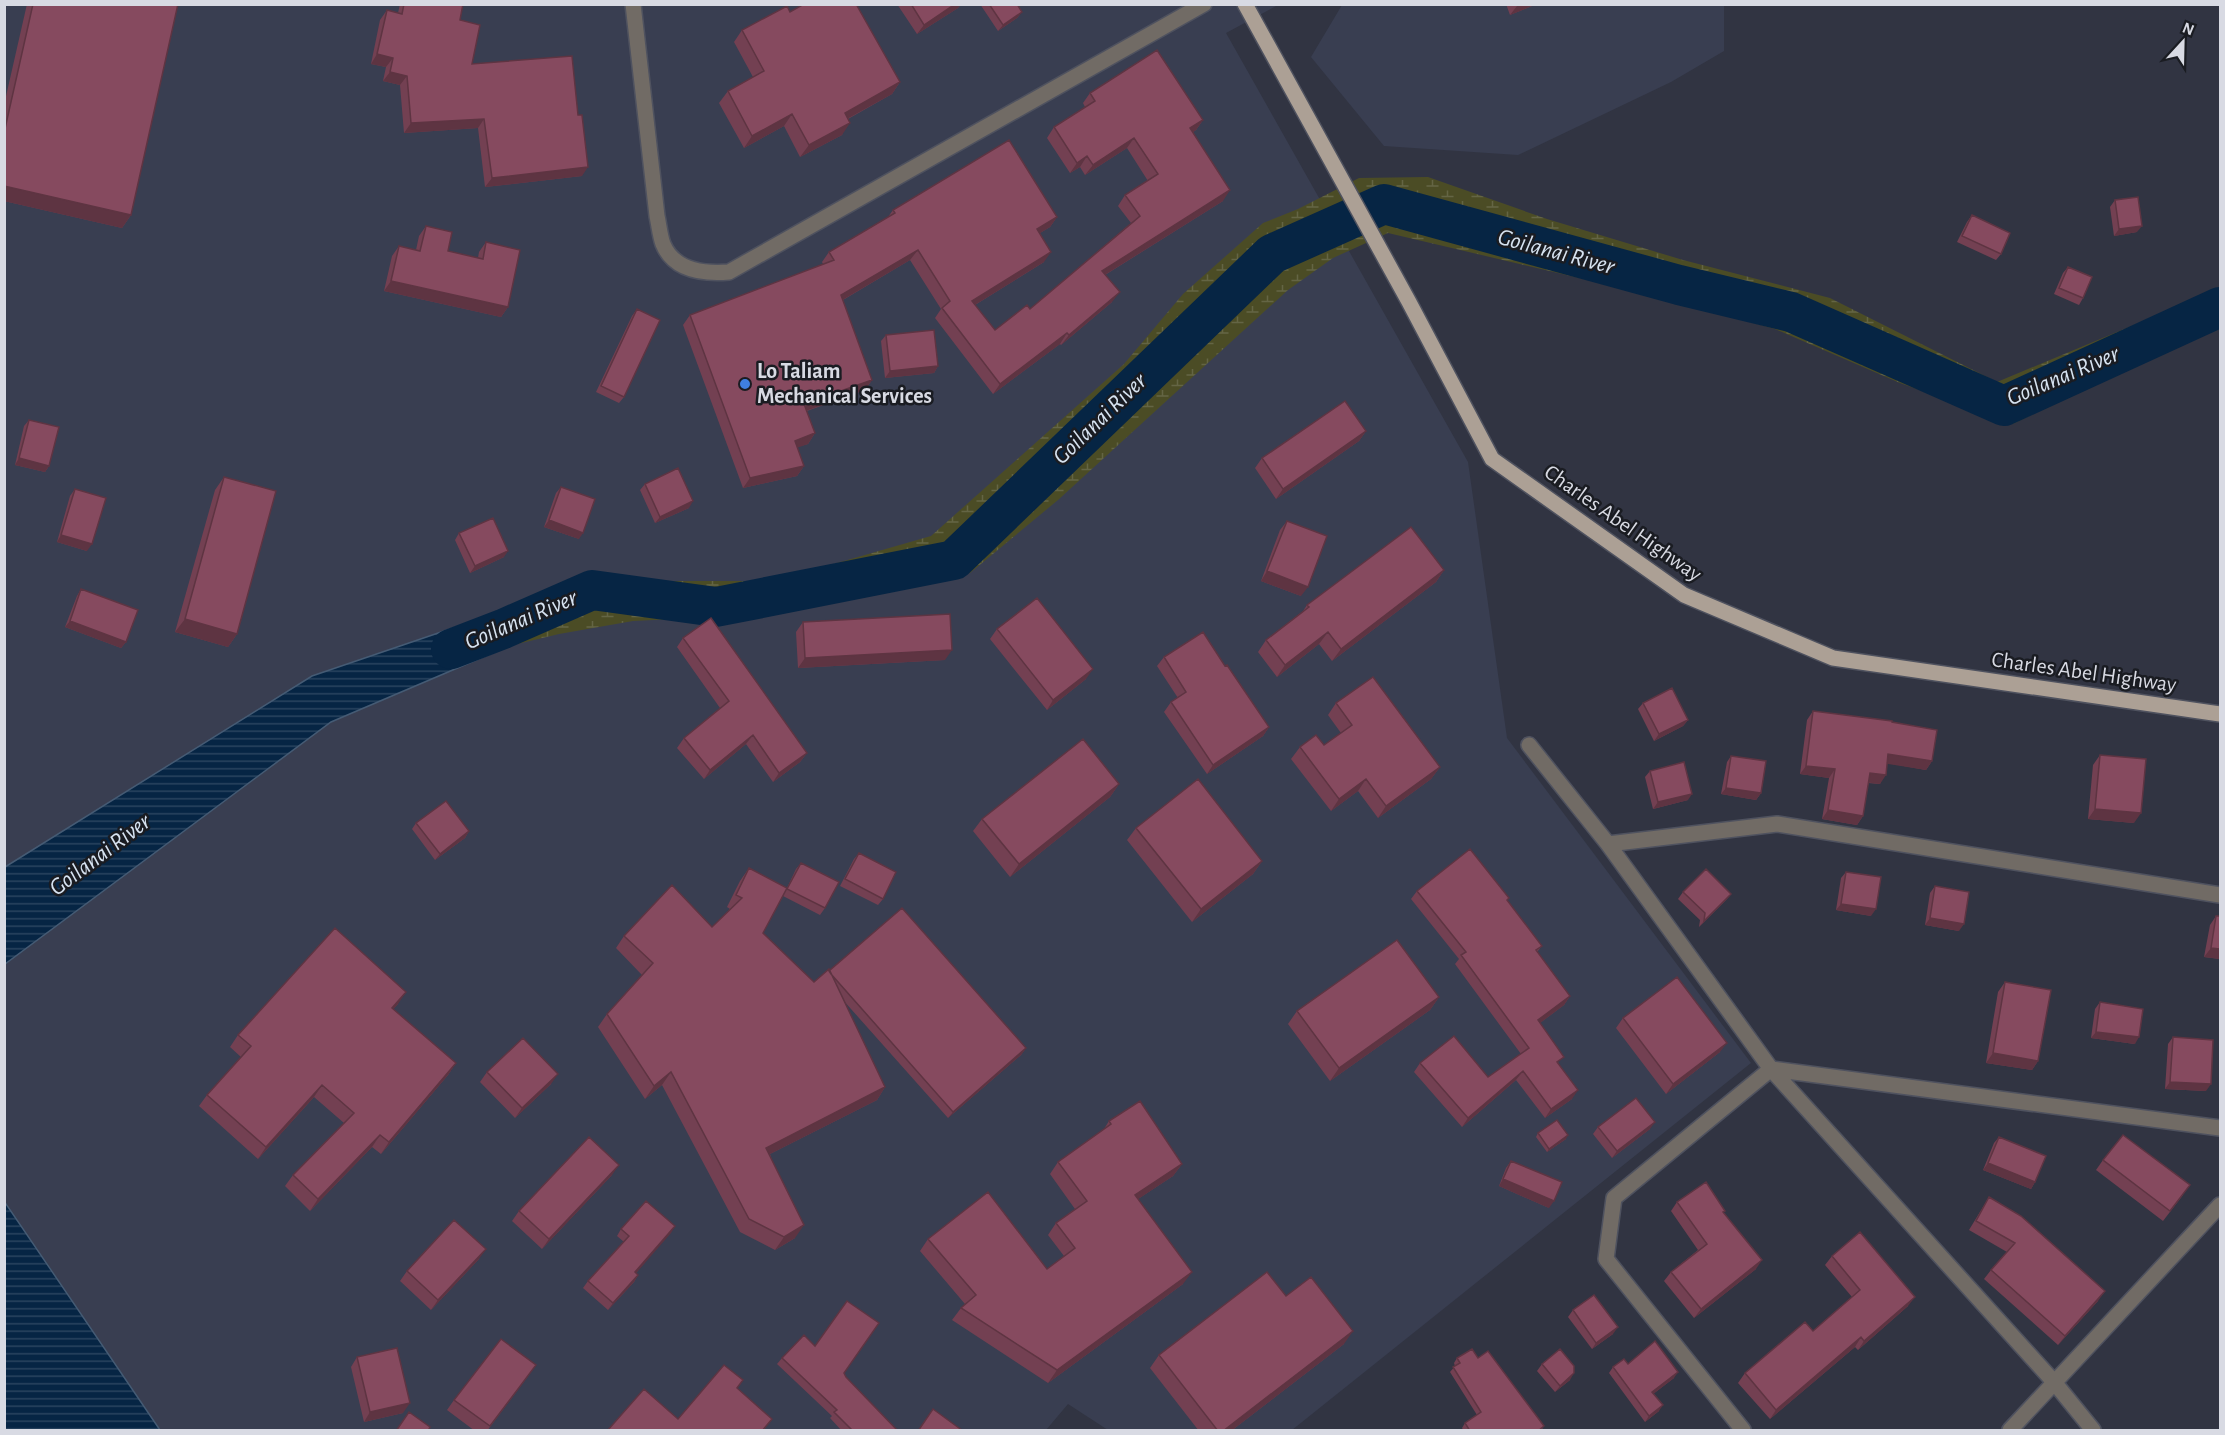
<svg xmlns="http://www.w3.org/2000/svg" width="2225" height="1435" viewBox="0 0 2225 1435" font-family="'Alegreya Sans',sans-serif">
	<style>
		.built { fill: #393e51 }
		.wetland { fill: url(#wetland-marsh) }
		.water { fill: url(#water-rules); stroke: #455b74; stroke-width: 1.5 }
		.lines { fill: none; stroke-linecap: round; stroke-linejoin: round }
		.river { stroke: #062544; stroke-width: 40 }
		.minor-casing { stroke: #4f525f; stroke-width: 18 }
		.major-casing { stroke: #4f525f; stroke-width: 18 }
		.minor { stroke: #716b65; stroke-width: 15 }
		.major { stroke: #aca095; stroke-width: 15 }
		.wall { fill: #734052 }
		.shaded-wall { fill: #5e3442 }
		.building { fill: #864a5f; stroke: #5e3442; stroke-width: 1.5 }
		.shop-dot { fill: #3f7fe0; stroke: #1a1c22; stroke-width: 2 }
		.labels { text-anchor: middle; dominant-baseline: central; stroke-width: 5; stroke-linejoin: round; paint-order: stroke }
		.poi-label { font-size: 22px; font-weight: bold; fill: #d8dae3; stroke: #1a1c22; text-anchor: start }
		.street-label { font-size: 22px; fill: #d8dae3; stroke: #1a1c22 }
		.water-label { font-size: 24px; font-style: italic; fill: #d7e3f1; stroke: #1a1c22 }
	</style>
	<defs>
		<pattern id="wetland-marsh" width="20" height="14" patternUnits="userSpaceOnUse" patternTransform="scale(1.5)"><rect width="20" height="14" fill="#4b4c25"/><path d="M1 5h8M5 5V1M11 12h8M15 12V8" fill="none" stroke="#646544"/></pattern>
		<pattern id="water-rules" width="6" height="5" patternUnits="userSpaceOnUse" patternTransform="scale(1.5)"><rect width="6" height="5" fill="#062544"/><path d="M0 2.5h6" fill="none" stroke="#2a445f"/></pattern>
	</defs>
	<rect width="100%" height="100%" fill="#313442"/>
	<path class="built" d="M5,5h1273l-52,28 242,429 39,276 244,325 -459,367h-184l-40,-26 -22,26h-886l-155,-229z
		M1342,5h382v46l-53,31 -153,73 -134,-9 -73,-89z"/>
	<path class="wetland" d="M1428,177l119,42 136,41 147,38 167,84 223,-93v32l-207,103 -113,-41 -125,-54 -115,-32 -272,-64 -55,25 -45,32 -230,210 -88,73 -214,42 -123,6 -74,13 -50,12 -12,-33 14,-8 72,-24h200l47,-16 101,-29 193,-172 59,-70 80,-71 35,-14 61,-31z"/>
	<path class="water" d="M497,613l12,33 -178,76 -326,242v-97l307,-191z
		M4,1201l156,229h-155z"/>
	<g class="lines">
		<path class="river" d="M451,649l52,-20 89,-39 124,17 238,-47 318,-306 112,-50 295,81 112,27 213,94 216,-99"/>
		<g class="minor-casing">
			<path id="minor" d="M633,4l24,212c2,9 3,20 6,28 11,27 41,30 66,28l475,-268
				M1529,745l79,99 163,225 283,313 39,48
				M1608,844l169,-20 443,71
				M1743,1430l-137,-171 8,-61 157,-129 449,59
				M2010,1430l210,-225"/>
		</g>
		<g class="major-casing">
			<path id="major" d="M1245,4l164,298 83,157 192,136 149,63 387,56"/>
		</g>
		<use href="#minor" class="minor"/>
		<use href="#major" class="major"/>
	</g>
	<path class="wall" d="M27,4h151l-47,211 -9,13 -118,-27v-96z
		M400,4h63l-3,16 12,44 110,112 -97,11 -7,-59 -74,5 -4,-48 -17,-4 3,-14 -15,-3 9,-44 7,-10 11,3z
		M897,4h64l-3,4 -41,26z
		M980,4h37l5,8 -5,6 -19,13z
		M1506,4h31l-27,11z
		M790,12l110,70 -8,12 -44,25 -6,16 -42,22 -16,-31 -40,22 -25,-45 9,-12 25,-14 -19,-35 8,-12z
		M1090,93l113,27 -7,10 -3,2 30,69 -118,74 7,27 -51,43 -1,-1 -67,50 -58,-76 6,-9 -31,-49 -67,40 29,80 -7,10 -58,21 8,22 -7,11 -11,3 7,19 -7,10 -54,12 -60,-163 7,-10 133,-51 -1,-2 7,-10 59,-35 5,-7 164,7 -7,10 -10,6 4,29 -69,43 20,25 35,-21 101,-86 -13,-17 7,-11 23,-14 -21,-33 -42,27 -5,-8 -10,6 -23,-35 7,-11 31,-20 -2,-4z
		M2115,200l22,32 -23,4 -4,-29z
		M1972,215l29,39 -5,6 -39,-18 10,-20z
		M426,226l22,25 30,7 1,-6 7,-10 22,65 -7,10 -117,-26 8,-35 7,-10 17,4 3,-14z
		M2068,267l15,31 -4,7 -25,-11 9,-21z
		M637,309l-13,88 -5,6 -23,-11 36,-76z
		M886,335l52,31 -4,7 -49,5 -4,-37z
		M29,420l20,46 -4,6 -30,-7 9,-39z
		M1366,431l-7,10 -83,58 -21,-31 7,-10z
		M224,477l13,157 -9,13 -53,-15 40,-142z
		M645,484l44,24 -34,15 -15,-33z
		M561,487l18,52 -35,-12 12,-34z
		M75,489l12,62 -30,-9 13,-46z
		M1287,521l14,75 -40,-15 19,-51z
		M459,533l45,24 -34,16 -15,-33z
		M1444,570l-8,12 -104,79 -13,-17 -42,33 -19,-25 8,-12 37,-29 4,-6z
		M81,589l45,53 -5,6 -56,-21 12,-31z
		M803,622l142,38 -147,8 -2,-36z
		M997,629l89,50 -39,31 -57,-71z
		M683,638l124,115 -7,9 -27,20 -27,-38 -42,35 -27,-31 7,-10 36,-30 -43,-61z
		M1164,657l61,9 44,61 -6,9 -56,38 -43,-62 7,-10 7,-4 -21,-32z
		M1336,703l104,64 -9,12 -53,39 -20,-27 -27,20 -40,-52 9,-12 24,-2 17,-12 -13,-18z
		M1643,703l45,17 -5,6 -29,15 -16,-32z
		M1813,711l79,11 40,39 -6,9 -39,-7 -7,21 -12,-1 -5,33 -6,9 -35,-6 7,-41 -29,-4 7,-54z
		M2100,755l34,68 -46,-4 5,-54z
		M1731,756l30,37 -5,7 -35,-6 6,-32z
		M1650,771l38,29 -35,9 -8,-32z
		M1119,784l-9,13 -100,80 -37,-46 9,-12z
		M416,823l53,8 -4,7 -30,22 -23,-31z
		M1136,828l126,33 -9,13 -61,48 -65,-82z
		M859,853l24,46 -5,6 -38,-19 14,-27z
		M801,863l24,45 -5,7 -37,-19 -20,37 51,49 15,-11 197,77 -5,7 -73,63 -105,-118 42,87 -8,13 -107,54 25,84 -20,12 -35,-18 -78,-147 -17,14 -47,-72 9,-13 35,-39 -26,-27 8,-12 88,-9 18,-18 -3,-2 13,-26 9,-13 38,20 9,-19z
		M1846,872l25,44 -35,-6 5,-32z
		M1935,886l24,45 -34,-6 5,-32z
		M1417,891l91,10 34,45 -5,6 33,44 -6,9 -24,18 19,41 13,35 -27,19 -29,-38 -54,47 -48,-55 6,-9 68,14 33,-23 -66,-90 4,-5 -48,-60z
		M1683,892l48,2 -5,6 -27,27 1,-7 -22,-21z
		M2216,916h4v43l-16,-2 6,-32z
		M2005,982l33,79 -6,9 -46,-7 12,-71z
		M1439,997l-9,13 -100,71 -42,-57 9,-13z
		M2100,1002l35,42 -44,-6 4,-29z
		M398,1004l-5,5 63,54 -8,12 -67,79 -9,-7 -62,64 -25,-25 8,-11 51,-52 -30,-26 -56,62 -59,-53 8,-11 34,-38 -11,-10 8,-12z
		M1623,1018l97,34 -54,42 -50,-66z
		M2173,1037l33,54 -41,-2 3,-45z
		M487,1072l64,12 -36,34 -35,-36z
		M1109,1121l73,43 -9,12 -35,23 45,85 -135,99 -96,-63 9,-12 4,-4 -45,-53 8,-12 119,30 17,-13 -16,-21 8,-12 19,-14 -25,-35 8,-12 46,-33z
		M1598,1127l52,2 -38,29 -19,-24z
		M1538,1133l28,6 -19,13 -11,-15z
		M1999,1137l36,45 -4,7 -48,-19 11,-27z
		M2103,1160l80,35 -20,26 -67,-51z
		M1511,1161l38,47 -50,-22 7,-18z
		M612,1175l-70,74 -30,-28 7,-10z
		M1989,1197l109,104 -40,44 -74,-66 7,-9 16,-18 -38,-22z
		M1677,1202l47,11 32,56 -62,49 -30,-37 7,-9 27,-22 -27,-39z
		M675,1226l-39,47 2,2 -4,7 -26,28 -25,-22 5,-7 36,-39 -7,-6 4,-7z
		M1832,1256l76,50 -50,44 -3,-3 -85,72 -32,-36 7,-10 68,-42 39,-34 -27,-32z
		M479,1259l-48,51 -31,-29 7,-10z
		M1286,1296l58,48 -113,87h-32l-49,-63 9,-13z
		M1573,1310l40,24 -21,15 -24,-32z
		M357,1357l46,56 -39,9 -13,-55z
		M782,1358l62,15 2,4 52,54h-56l-12,-13 2,-2 -55,-52z
		M1457,1358h21l66,68 -3,5h-77l-2,-3 3,-5 12,-8 -27,-43 5,-6 -1,-3z
		M1542,1364l28,16 -15,12 -18,-21z
		M1628,1364l46,14 -21,16 6,17 -14,11 -36,-49 4,-6z
		M529,1375l-42,56h-12l-28,-21 7,-10z"/>
	<path class="shaded-wall" d="M955,4h6l-3,4 -41,26 7,-9z
		M1520,4h17l-27,11 7,-9z
		M1022,12l-5,6 -19,13 5,-6z
		M377,54l16,4 -7,9 -15,-3z
		M390,72l17,4 -7,9 -17,-4z
		M900,82l-8,12 -56,31 9,-12z
		M792,114l-8,12 -40,22 8,-12z
		M484,119l-6,9 -74,5 7,-10z
		M1203,120l-7,10 -13,9 7,-11z
		M850,123l-8,12 -42,22 9,-12z
		M1134,138l-7,10 -42,27 8,-10z
		M1087,156l-7,11 -10,6 7,-10z
		M588,167l-6,9 -97,11 7,-9z
		M4,186l127,29 -9,13 -118,-27z
		M1230,190l-7,11 -128,80 7,-10z
		M1057,217l-7,10 -20,12 7,-10z
		M2142,226l-5,6 -23,4 5,-7z
		M918,250l-8,10 -76,45 7,-10z
		M1051,252l-7,10 -79,49 7,-10z
		M391,281l117,26 -7,10 -117,-26z
		M1120,292l-8,10 -51,43 8,-10z
		M1067,333l-7,11 -67,50 7,-10z
		M938,366l-4,7 -49,5 5,-7z
		M872,380l-7,10 -68,24 7,-10z
		M1366,431l-7,10 -83,58 7,-10z
		M815,433l-7,11 -20,7 7,-10z
		M19,458l30,8 -4,6 -30,-7z
		M804,466l-7,10 -54,12 7,-10z
		M693,501l-4,7 -34,15 5,-6z
		M549,520l34,13 -4,6 -35,-12z
		M61,535l31,9 -5,7 -30,-9z
		M508,551l-4,6 -34,16 5,-7z
		M1444,570l-8,12 -104,79 9,-12z
		M1267,571l41,16 -7,9 -40,-15z
		M185,619l52,15 -9,13 -53,-15z
		M70,621l56,21 -5,6 -56,-21z
		M1328,632l-9,12 -42,33 8,-12z
		M952,650l-7,10 -147,8 7,-10z
		M1093,669l-7,10 -39,31 6,-10z
		M1688,720l-5,6 -29,15 5,-7z
		M1269,727l-6,9 -56,38 6,-9z
		M753,735l-7,9 -42,35 6,-9z
		M807,753l-7,9 -27,20 6,-9z
		M1888,754l44,7 -6,9 -44,-7z
		M1806,766l29,3 -6,9 -29,-4z
		M1440,767l-9,12 -53,39 8,-12z
		M1870,773l16,2 -6,9 -16,-2z
		M1366,779l-8,12 -27,20 8,-12z
		M1119,784l-9,13 -100,80 9,-13z
		M1726,788l35,5 -5,7 -35,-6z
		M1692,794l-4,6 -35,9 5,-7z
		M2095,809l46,4 -7,10 -46,-4z
		M1828,810l35,6 -6,9 -35,-6z
		M469,831l-4,7 -30,22 5,-6z
		M1262,861l-9,13 -61,48 9,-13z
		M1731,894l-5,6 -27,27 5,-6z
		M1841,904l35,5 -5,7 -35,-6z
		M1930,918l34,6 -5,7 -34,-6z
		M2211,948l9,1v10l-16,-2z
		M406,992l-8,12 -14,16 8,-12z
		M1570,996l-6,9 -32,24 6,-9z
		M1439,997l-9,13 -100,71 9,-13z
		M2096,1032l43,5 -4,7 -44,-6z
		M1727,1043l-7,9 -54,42 7,-10z
		M1026,1048l-5,7 -73,63 5,-6z
		M1993,1053l45,8 -6,9 -46,-7z
		M456,1063l-8,12 -67,79 8,-12z
		M1523,1071l-7,9 -54,47 6,-9z
		M671,1072l-9,13 -17,14 9,-13z
		M558,1074l-7,10 -36,34 7,-10z
		M2170,1082l41,2 -5,7 -41,-2z
		M322,1085l-8,12 -56,62 8,-12z
		M885,1087l-8,13 -119,60 8,-12z
		M1578,1090l-6,9 -27,19 6,-9z
		M1655,1122l-5,7 -38,29 5,-7z
		M380,1135l-8,12 -62,64 8,-12z
		M1568,1135l-2,4 -19,13 2,-3z
		M1988,1163l47,19 -4,7 -48,-19z
		M1182,1164l-9,12 -47,31 9,-12z
		M619,1165l-7,10 -70,74 7,-10z
		M1503,1179l51,22 -5,7 -50,-22z
		M804,1225l-9,13 -20,12 9,-13z
		M675,1226l-4,7 -40,46 4,-7z
		M486,1249l-7,10 -48,51 7,-10z
		M1762,1260l-6,9 -62,49 7,-9z
		M1192,1272l-9,12 -135,99 9,-13z
		M638,1275l-4,7 -26,28 5,-7z
		M2105,1291l-7,10 -40,44 7,-9z
		M1915,1297l-7,9 -50,44 6,-9z
		M1618,1327l-5,7 -21,15 4,-6z
		M1353,1331l-9,13 -113,87h-8z
		M1861,1337l-6,10 -85,72 6,-9z
		M1678,1372l-4,6 -26,20 4,-6z
		M1574,1373l-4,7 -15,12 5,-6z
		M410,1403l-7,10 -39,9 6,-10z
		M1663,1405l-4,6 -14,11 4,-6z"/>
	<path class="building" d="M33,4h145l-47,211 -127,-29v-53z
		M404,4h59l-3,16 20,5 -8,39 100,-8 6,59h4l6,52 -96,11 -8,-59 -73,4 -4,-47 -17,-4 3,-14 -16,-4 10,-44 15,4z
		M804,4h52l44,78 -55,31 5,10 -41,22 -17,-31 -40,22 -24,-45 36,-20 -22,-41 45,-24 3,6z
		M911,4h44l-31,21z
		M989,4h28l5,8 -19,13z
		M1157,50l46,70 -13,8 40,62 -128,81 18,21 -51,43 -2,-2 -67,51 -58,-76 8,-7 -32,-51 -77,45 31,85 -68,24 11,29 -20,8 9,25 -54,12 -60,-163 144,-55 -5,-8 66,-39 -2,-3 116,-70 48,77 -20,12 14,23 -79,49 23,29 32,-25 3,4 110,-93 -15,-21 33,-21 -24,-36 -41,27 -6,-9 -10,7 -23,-36 41,-26 -5,-8z
		M2138,197l4,29 -23,3 -4,-29z
		M1972,215l38,18 -9,21 -39,-18z
		M426,226l26,6 -4,19 35,8 3,-17 34,8 -12,57 -117,-26 8,-35 21,5z
		M2068,267l24,10 -9,21 -24,-10z
		M637,309l23,11 -36,77 -23,-11z
		M934,330l4,36 -48,5 -4,-36z
		M1345,401l21,30 -83,58 -21,-31z
		M29,420l30,7 -10,39 -30,-8z
		M678,468l15,33 -33,16 -15,-33z
		M224,477l52,14 -39,143 -52,-15z
		M561,487l34,12 -12,34 -34,-13z
		M75,489l31,9 -14,46 -31,-9z
		M493,518l15,33 -33,15 -16,-33z
		M1287,521l40,15 -19,51 -41,-16z
		M1411,527l33,43 -103,79 -13,-17 -43,33 -19,-25 43,-33 -2,-2z
		M81,589l57,21 -12,32 -56,-21z
		M1037,598l56,71 -40,31 -56,-71z
		M950,614l2,36 -147,8 -2,-36z
		M711,618l96,135 -28,20 -26,-38 -43,35 -26,-32 45,-37 -46,-63z
		M1203,632l22,34 2,-1 42,62 -56,38 -42,-63 15,-10 -22,-35z
		M1373,677l67,90 -54,39 -20,-27 -27,20 -39,-52 16,-12 8,10 28,-20 -16,-22z
		M1672,688l16,32 -29,14 -16,-31z
		M1813,711l79,10v1l45,8 -5,31 -44,-7 -2,21 -16,-2 -7,43 -35,-6 7,-41 -29,-3z
		M1083,739l36,45 -100,80 -37,-45z
		M2100,755l46,4 -5,54 -46,-4z
		M1731,756l35,5 -5,32 -35,-5z
		M1684,762l8,32 -34,8 -8,-31z
		M1198,779l64,82 -61,48 -65,-81z
		M446,801l23,30 -29,23 -24,-31z
		M1470,849l39,49 -2,2 35,46 -6,4 34,46 -32,24 26,37 -7,5 21,28 -27,19 -28,-38 -55,47 -48,-55 34,-27 34,41 41,-29 -68,-93 5,-3 -49,-61z
		M859,853l37,19 -13,27 -38,-20z
		M801,863l38,19 -14,26 -38,-19z
		M749,868l38,20 -24,45 51,49 15,-13 56,118 -119,61 38,77 -20,12 -35,-18 -78,-147 -17,14 -47,-72 46,-51 -29,-27 48,-51 40,42 30,-29 -6,-3z
		M1706,869l25,25 -27,27 1,-8 -22,-21z
		M1846,872l35,5 -5,32 -35,-5z
		M1935,886l34,6 -5,32 -34,-6z
		M902,908l124,140 -73,64 -122,-138 -2,-3z
		M2216,916h4v33l-9,-1z
		M335,928l71,64 -14,16 64,55 -67,79 -9,-7 -62,64 -25,-24 61,-62 -32,-28 -56,62 -59,-52 44,-49 -13,-11z
		M1397,940l42,57 -100,71 -42,-57z
		M1677,977l50,66 -54,41 -50,-66z
		M2005,982l46,8 -13,71 -45,-8z
		M2100,1002l43,7 -4,28 -43,-5z
		M2173,1037l40,3 -2,44 -41,-2z
		M523,1038l35,36 -36,34 -35,-36z
		M1636,1098l19,24 -38,29 -19,-24z
		M1140,1101l42,63 -47,31 57,77 -135,98 -96,-62 15,-13 -48,-56 60,-47 59,77 28,-21 -19,-25 31,-22 -29,-39 53,-38 -2,-3z
		M1557,1120l11,15 -19,14 -11,-16z
		M2123,1135l67,50 -20,26 -67,-51z
		M589,1137l30,28 -70,74 -30,-28z
		M1999,1137l47,19 -11,26 -47,-19z
		M1511,1161l51,21 -8,19 -51,-22z
		M1706,1182l19,29 -2,1 39,48 -61,49 -30,-37 36,-28 -30,-42z
		M1989,1197l32,19 84,75 -40,45 -74,-66 24,-27 -39,-22z
		M646,1201l29,25 -40,46 3,3 -25,28 -25,-22 41,-45 -8,-7z
		M454,1220l32,29 -48,51 -31,-29z
		M1860,1232l55,65 -51,44 -3,-4 -85,73 -31,-37 60,-51 8,9 47,-41 -28,-34z
		M1267,1272l19,24 25,-19 42,54 -130,100h-5l-59,-76z
		M1594,1295l24,32 -22,16 -23,-33z
		M847,1301l32,22 -35,50 2,4 52,54h-45l-19,-19 3,-2 -55,-52 22,-23 11,11z
		M501,1339l35,26 -46,61 -36,-26z
		M1655,1341l23,31 -26,20 11,13 -14,11 -36,-49 11,-8 4,5z
		M397,1348l13,55 -40,9 -13,-55z
		M1472,1349l6,9 10,-7 56,75 -6,5h-68l-5,-8 16,-11 -28,-45 7,-4 -3,-5z
		M1560,1349l14,17v7l-14,13 -18,-22z
		M724,1365l19,15 -6,8 35,31 -10,12h-155l37,-42 34,30z
		M933,1409l30,22h-45z
		M409,1412l21,15 -2,4h-32z"/>
	<circle class="shop-dot" cx="745" cy="384" r="6"/>
	<g class="labels">
		<g class="poi-label">
			<text x="757" y="371">Lo Taliam<tspan x="757" dy="25">Mechanical Services</tspan></text>
		</g>
		<g class="street-label">
			<text transform="translate(1623 523) rotate(35)">Charles Abel Highway</text>
			<text transform="translate(2084 672) rotate(8)">Charles Abel Highway</text>
		</g>
		<g class="water-label">
			<text transform="translate(1556 252) rotate(15)">Goilanai River</text>
			<text transform="translate(2063 376) rotate(-23)">Goilanai River</text>
			<text transform="translate(1100 419) rotate(-44)">Goilanai River</text>
			<text transform="translate(521 620) rotate(-23)">Goilanai River</text>
			<text transform="translate(100 855) rotate(-37)">Goilanai River</text>
		</g>
	</g>
	<rect width="2225" height="1435" fill="none" stroke="#d8dae3" stroke-width="12"/>
	<g transform="translate(2183 42) rotate(22)" stroke="#1a1c22" stroke-width="4.5" paint-order="stroke">
	<path d="M0-4.5L10 22L0 15L-10 22Z" fill="#d8dae3"/>
	<text y="-9" font-size="16" font-weight="bold" text-anchor="middle" fill="#d8dae3">N</text>
	</g>
</svg>
